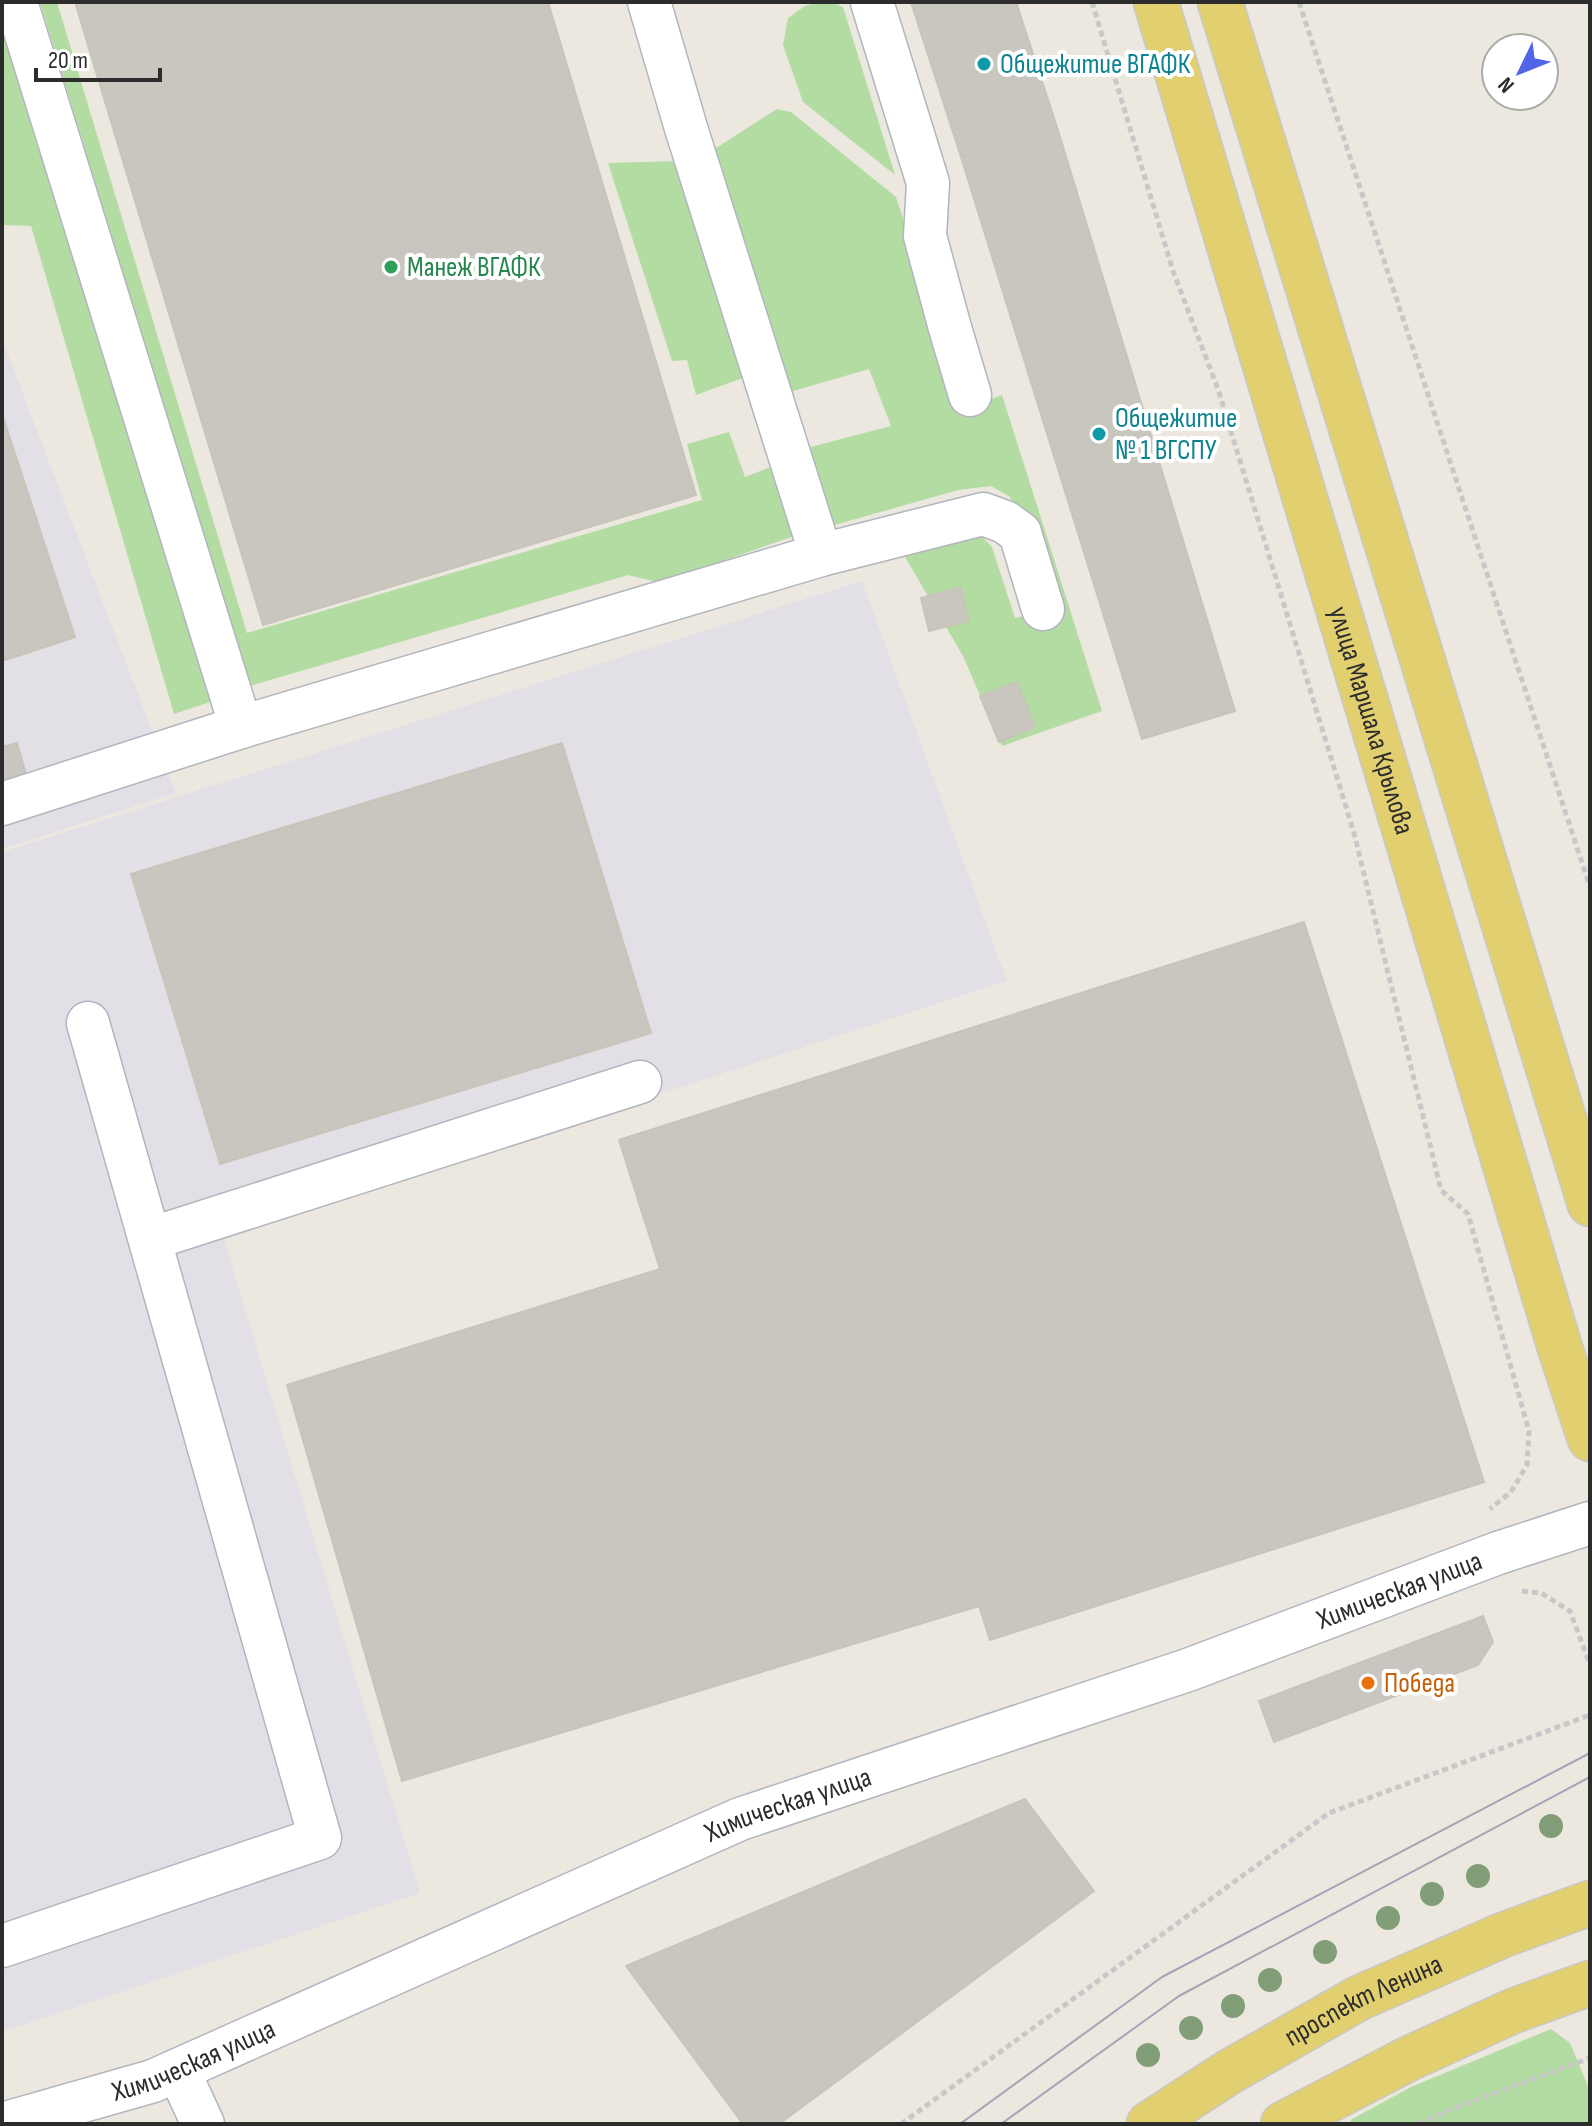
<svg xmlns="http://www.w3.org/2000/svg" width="1592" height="2126" viewBox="0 0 1592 2126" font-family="'Sofia Sans Condensed',sans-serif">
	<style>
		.industrial { fill: #e2e0e6 }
		.green { fill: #b3dca3 }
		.building { fill: #c8c6be; stroke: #c8c4ba; stroke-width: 2 }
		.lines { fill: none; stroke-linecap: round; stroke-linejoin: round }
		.minor-casing { stroke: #b3b5be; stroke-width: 45 }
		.major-casing { stroke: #c8c8c8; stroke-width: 47 }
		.path { stroke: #c8c8c8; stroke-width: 5; stroke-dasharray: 6 4; stroke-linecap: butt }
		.minor { stroke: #fff; stroke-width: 42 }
		.major { stroke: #e2cf6f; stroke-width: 44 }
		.tram { stroke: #a3a5b4; stroke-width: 2 }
		.tree { fill: #829e78 }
		.culture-dot { fill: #0f9aa8; stroke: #fff; stroke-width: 3 }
		.leisure-dot { fill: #2e9e5b; stroke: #fff; stroke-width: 3 }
		.food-dot { fill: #e8710a; stroke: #fff; stroke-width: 3 }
		.labels { text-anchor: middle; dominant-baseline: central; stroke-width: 8; stroke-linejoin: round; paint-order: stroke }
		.culture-label { font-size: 28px; fill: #0d838f; stroke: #fff; text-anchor: start }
		.leisure-label { font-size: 28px; fill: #27864d; stroke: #fff; text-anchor: start }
		.street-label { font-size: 28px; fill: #2c2c2c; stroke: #fff }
		.food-label { font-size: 28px; fill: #c56008; stroke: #fff; text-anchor: start }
	</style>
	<rect width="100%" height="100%" fill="#ece8e0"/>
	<path class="industrial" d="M2,339l174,454 -174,56z
		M862,581l145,400 -784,255 197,657 -418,139v-1180z"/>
	<path class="green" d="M2,2l217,697 -45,15 -143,-488 -29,-1z
		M40,2h17l190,631 455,-133 -15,-56 42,-12 16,45 33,-13 16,72 -133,47 -33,-8 -378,111z
		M818,2h13l12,5 52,168 -92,-73 -20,-57 5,-27 17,-12z
		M777,109l14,3 105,85 69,211 37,-13 100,316 -100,35 -39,-90 -58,-99 1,-8 75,-13 11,11 23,71 36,-10 -41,-111 -19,-11 -33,4 -134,38 -25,-78 92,-24 -22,-57 -86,25 -70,-244z
		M678,161l70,215 -52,19 -9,-35 -15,1 -64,-198z
		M1551,2029l19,14 20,48v33h-241l3,-5 59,-32z"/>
	<path class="building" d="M75,2h473l148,493 -433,130z
		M911,2h105l41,125 -96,30z
		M1057,127l178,584 -93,28 -181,-582z
		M2,414l73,223 -73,24z
		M961,587l8,34 -40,10 -8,-33z
		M1017,682l18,45 -36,15 -19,-46z
		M17,743l11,38 -26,8v-42z
		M562,743l89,290 -431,131 -89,-290z
		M1304,922l180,560 -494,158 -11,-34 -577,175 -115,-396 373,-116 -41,-129z
		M1483,1616l10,26 -15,23 -204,77 -15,-41z
		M1025,1799l69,92 -315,233h-36l-117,-158z"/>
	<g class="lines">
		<g class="minor-casing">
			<g id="minor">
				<path d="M16,2l225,725"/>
				<path d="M649,2l37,126 135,427"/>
				<path d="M872,2l56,181 -3,53 25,92 20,67"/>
				<path d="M2,804l239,-77 580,-172 162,-41 22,8 15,11 23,76"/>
				<path d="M150,1239l490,-157"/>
				<path d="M2,1946l318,-108 -232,-815"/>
				<path d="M178,2070l25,54"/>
				<path id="s1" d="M2,2124l151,-43 587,-262 448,-149 310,-117 92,-30"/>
			</g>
		</g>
		<g class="major-casing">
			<g id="major">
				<path id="s2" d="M1156,2l404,1346 30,91"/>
				<path d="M1220,2l370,1202"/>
				<path id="s3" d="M1149,2124l80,-52 130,-74 144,-63 87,-32"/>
				<path d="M1283,2124l125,-65 105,-48 77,-28"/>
			</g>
		</g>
		<path class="path" d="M1092,2l81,269 45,118 136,444 87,357 27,24 61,217 -2,34 -16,27 -21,17
			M1299,2l291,885
			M1522,1591l19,2 29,18 20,54
			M901,2124l428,-311 261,-98
			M1419,2124l38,-17 133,-49"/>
		<use href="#minor" class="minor"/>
		<use href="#major" class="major"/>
		<path class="tram" d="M960,2124l202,-147 428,-224
			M1001,2124l178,-128 411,-219"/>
	</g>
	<g class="tree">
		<circle cx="1551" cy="1826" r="12"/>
		<circle cx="1478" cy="1876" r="12"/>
		<circle cx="1432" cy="1894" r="12"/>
		<circle cx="1388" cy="1918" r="12"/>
		<circle cx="1325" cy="1952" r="12"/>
		<circle cx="1270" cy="1980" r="12"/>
		<circle cx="1233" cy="2006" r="12"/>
		<circle cx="1191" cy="2028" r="12"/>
		<circle cx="1148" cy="2055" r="12"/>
	</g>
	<g class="culture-dot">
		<circle cx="984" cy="64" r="8"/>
		<circle cx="1099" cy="434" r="8"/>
	</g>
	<circle class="leisure-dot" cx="391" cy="267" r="8"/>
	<circle class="food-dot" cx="1368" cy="1683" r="8"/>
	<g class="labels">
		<g class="culture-label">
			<text x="1000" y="64">Общежитие ВГАФК</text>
			<text x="1115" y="418">Общежитие<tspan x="1115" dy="32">№ 1 ВГСПУ</tspan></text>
		</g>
		<g class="leisure-label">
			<text x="407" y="267">Манеж ВГАФК</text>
		</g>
		<g class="street-label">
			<text stroke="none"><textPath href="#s2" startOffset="750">улица Маршала Крылова</textPath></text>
			<text stroke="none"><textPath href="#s1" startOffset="1498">Химическая улица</textPath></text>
			<text stroke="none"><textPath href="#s1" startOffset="850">Химическая улица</textPath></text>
			<text stroke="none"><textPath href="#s3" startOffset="248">проспект Ленина</textPath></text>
			<text stroke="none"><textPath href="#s1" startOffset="202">Химическая улица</textPath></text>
		</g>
		<g class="food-label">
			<text x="1384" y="1683">Победа</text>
		</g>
	</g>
	<rect width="1592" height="2126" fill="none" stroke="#2c2c2c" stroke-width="8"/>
	<g transform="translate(1520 72) rotate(227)"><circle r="38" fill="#ffffff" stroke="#ababab" stroke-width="2"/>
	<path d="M0-6L14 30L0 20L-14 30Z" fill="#5264e7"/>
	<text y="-12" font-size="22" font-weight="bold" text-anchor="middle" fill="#2c2c2c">N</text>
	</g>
	<path d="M36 68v12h124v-12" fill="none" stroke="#2c2c2c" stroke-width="4"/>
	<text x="48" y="68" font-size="24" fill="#2c2c2c" stroke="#ffffff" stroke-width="6" paint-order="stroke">20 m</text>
</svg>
